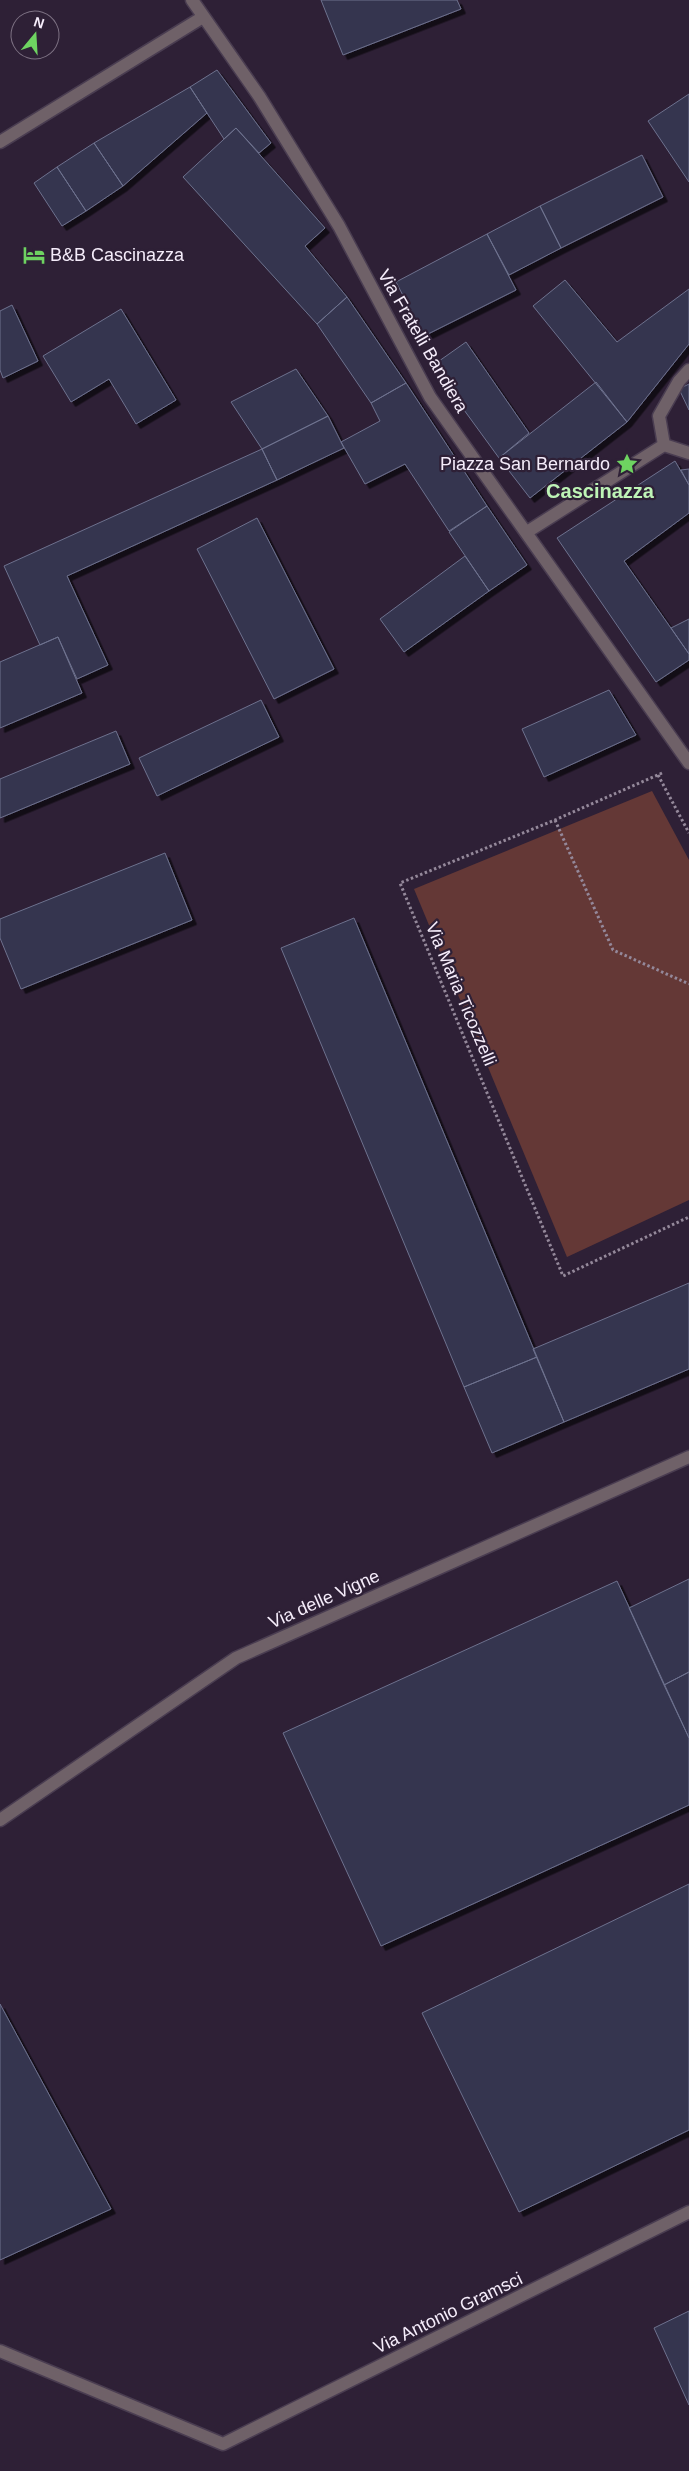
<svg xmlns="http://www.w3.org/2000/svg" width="689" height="2471" viewBox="0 0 689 2471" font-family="Arial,sans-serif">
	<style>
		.green { fill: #643836 }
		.building { fill: #34364f; stroke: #6e718e; filter: url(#shadow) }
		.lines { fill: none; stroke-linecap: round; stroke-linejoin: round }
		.minor-casing { stroke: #4a3d51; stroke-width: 15 }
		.path { stroke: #94889a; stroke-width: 3; stroke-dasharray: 2.5 2.5; stroke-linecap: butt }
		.minor { stroke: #6f6168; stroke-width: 12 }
		.labels { text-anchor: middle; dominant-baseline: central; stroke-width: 4.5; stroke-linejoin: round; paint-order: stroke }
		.poi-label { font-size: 18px; fill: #f5ecfa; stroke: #2e2036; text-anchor: start }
		.street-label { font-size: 18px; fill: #f5ecfa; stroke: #2e2036 }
		.quarter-label { font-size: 20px; font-weight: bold; fill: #bef4b6; stroke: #2e2036 }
	</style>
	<defs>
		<filter id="shadow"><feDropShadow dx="4.5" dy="4.5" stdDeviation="0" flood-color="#0009"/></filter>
	</defs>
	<rect width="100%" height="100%" fill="#2e2036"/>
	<path class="green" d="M652,791l37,69v340l-122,57 -153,-368z"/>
	<path class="building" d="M321,0h136l4,9 -118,46z
		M217,70l54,73 -12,10 -23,-25 -12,11 -34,-52z
		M190,87l17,26 -84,73 -29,-43z
		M689,94v88l-41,-61z
		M236,128l89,100 -20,18 42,51 -30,27 -134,-147z
		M94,143l29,43 -37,25 -29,-44z
		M642,155l21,42 -102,51 -21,-42z
		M57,167l29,44 -24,15 -28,-43z
		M540,206l21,42 -52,27 -22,-41z
		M487,234l29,56 -92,46 -28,-54z
		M565,280l52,62 72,-53v55l-62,78 -94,-116z
		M347,297l59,86 -35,20 -54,-79z
		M12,305l26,56 -35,17 -3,-8v-59z
		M121,309l55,91 -40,24 -27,-45 -38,23 -28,-46z
		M466,342l63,91 -30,25 -67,-92z
		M296,369l32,47 -66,33 -31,-47z
		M596,382l31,40 -97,76 -31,-40z
		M406,383l81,123 -38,25 -44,-67 -40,20 -24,-42 39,-21 -9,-18z
		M689,384v26l-10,-21z
		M328,416l16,32 -67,32 -15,-31z
		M262,449l15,31 -210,96 41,89 -31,14 -19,-42 -18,8 -36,-79z
		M675,461l14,24v28l-65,48 65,93v6l-33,22 -99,-144z
		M689,469v16l-8,-15z
		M487,506l40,59 -38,26 -40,-59z
		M257,518l77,151 -60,30 -77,-150z
		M465,556l24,35 -85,61 -24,-33z
		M689,619v35l-18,-26z
		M58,637l24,56 -82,35v-66z
		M609,690l27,45 -92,42 -22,-48z
		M261,700l18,37 -122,59 -18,-38z
		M116,731l14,33 -130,54v-39z
		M165,853l27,67 -171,69 -21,-51v-19z
		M354,918l183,439 -73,30 -183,-439z
		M689,1283v86l-125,53 -31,-73z
		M537,1357l27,65 -72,31 -28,-66z
		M689,1579v93l-25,13 -35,-77z
		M617,1581l72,157v67l-308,141 -98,-213z
		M689,1672v66l-25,-53z
		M689,1884v246l-170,82 -97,-199z
		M0,2004l111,205 -111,51z
		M689,2311v94l-35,-77z"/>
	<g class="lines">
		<g class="minor-casing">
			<path id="minor" d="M192,0l67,96 80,130 91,171 259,366
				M0,142l203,-125
				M664,445l-5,-29 20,-35 10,-11
				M664,445l25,8
				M527,532l137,-87
				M0,1820l236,-162 453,-201
				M0,2351l223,93 466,-232"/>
		</g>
		<path class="path" d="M662,773l-107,47 -155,63 163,393 126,-59
			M658,775l31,58
			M555,820l58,130 76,34"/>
		<use href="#minor" class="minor"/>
	</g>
	<defs>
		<g id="hotel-bare" transform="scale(1.725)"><path d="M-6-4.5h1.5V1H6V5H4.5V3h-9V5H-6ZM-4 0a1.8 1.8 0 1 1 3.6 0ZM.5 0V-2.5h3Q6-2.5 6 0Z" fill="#6ed361" stroke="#2e2036" stroke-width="2.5" paint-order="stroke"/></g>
		<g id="sight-bare" transform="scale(1.725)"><path d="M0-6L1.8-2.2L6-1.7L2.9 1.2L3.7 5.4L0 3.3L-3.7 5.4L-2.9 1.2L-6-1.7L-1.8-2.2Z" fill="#6ed361" stroke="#2e2036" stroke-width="2.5" paint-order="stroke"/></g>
	</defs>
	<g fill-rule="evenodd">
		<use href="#hotel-bare" x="34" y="255"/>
		<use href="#sight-bare" x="627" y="464"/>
	</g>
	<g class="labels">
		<g class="poi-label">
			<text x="50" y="255">B&amp;B Cascinazza</text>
			<text x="610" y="464" text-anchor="end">Piazza San Bernardo</text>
		</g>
		<g class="street-label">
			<text transform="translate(423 341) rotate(60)">Via Fratelli Bandiera</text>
			<text transform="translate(461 994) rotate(67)">Via Maria Ticozzelli</text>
			<text transform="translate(324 1599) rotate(-24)">Via delle Vigne</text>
			<text transform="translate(448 2313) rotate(-26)">Via Antonio Gramsci</text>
		</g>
		<g class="quarter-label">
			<text x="600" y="491">Cascinazza</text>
		</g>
	</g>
	<g transform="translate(35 35) rotate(18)"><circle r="24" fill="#2e2036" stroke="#7e7284"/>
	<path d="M0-4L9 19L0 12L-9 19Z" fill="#6ed361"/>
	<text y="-8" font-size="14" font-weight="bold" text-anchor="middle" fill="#f5ecfa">N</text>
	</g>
</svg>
